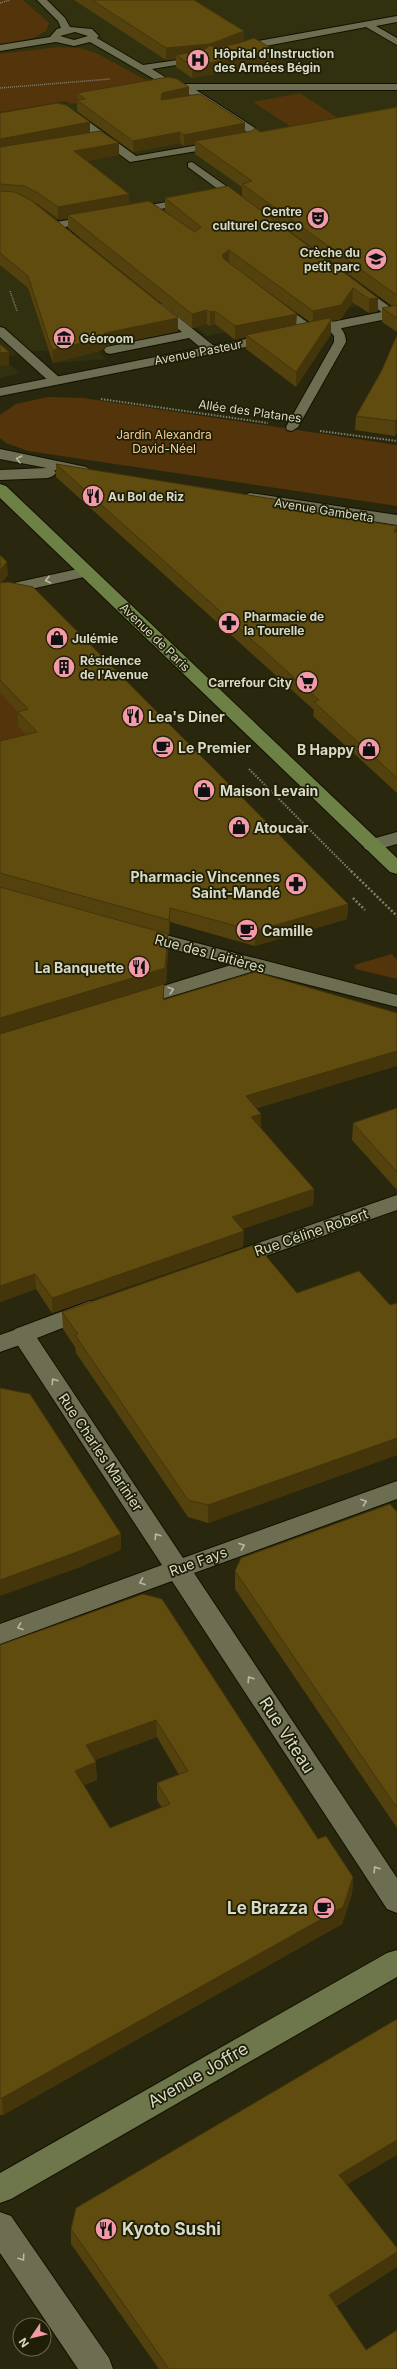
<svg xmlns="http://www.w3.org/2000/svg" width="397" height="2369" viewBox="0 0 397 2369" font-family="Inter,sans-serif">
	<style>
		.built { fill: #32310f }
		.green { fill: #54340a }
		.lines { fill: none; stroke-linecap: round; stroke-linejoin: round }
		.service-casing { stroke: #121100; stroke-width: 2 }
		.pedestrian-casing { stroke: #121100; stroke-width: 2 }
		.minor-casing { stroke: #121100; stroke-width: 2 }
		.secondary-casing { stroke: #121100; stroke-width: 2 }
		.primary-casing { stroke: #121100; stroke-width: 2 }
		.path-far2 { stroke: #81816d; stroke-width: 1.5; stroke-dasharray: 1 1; stroke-linecap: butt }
		.path-far1 { stroke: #81816d; stroke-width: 2; stroke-dasharray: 1.5 1.5; stroke-linecap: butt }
		.path { stroke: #81816d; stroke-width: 2.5; stroke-dasharray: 2 2; stroke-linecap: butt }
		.service { fill: #6d6d51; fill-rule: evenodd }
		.pedestrian { fill: #6d6d51; fill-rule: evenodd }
		.minor { fill: #6d6d51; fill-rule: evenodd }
		.secondary { fill: #6d774b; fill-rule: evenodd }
		.primary { fill: #6d8146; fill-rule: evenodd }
		.wall { fill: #53410e; fill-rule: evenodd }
		.shaded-wall { fill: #44350b }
		.building { fill: #614c10; stroke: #44350b; fill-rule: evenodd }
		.oneway { stroke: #b8b9a5 }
		.labels { text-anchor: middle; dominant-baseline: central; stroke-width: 3.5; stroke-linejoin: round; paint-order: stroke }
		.far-poi-label { font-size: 12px; font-weight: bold; fill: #d8d9c9; stroke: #1f1f05; text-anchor: start }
		.far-street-label { font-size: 12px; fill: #d8d9c9; stroke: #1f1f05 }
		.far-park-label { font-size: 12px; fill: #f5ca9c; stroke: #1f1f05 }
		.poi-label { font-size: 14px; font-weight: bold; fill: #d8d9c9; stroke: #1f1f05; text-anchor: start }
		.street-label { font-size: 14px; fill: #d8d9c9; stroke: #1f1f05 }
		.near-street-label { font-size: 17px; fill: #d8d9c9; stroke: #1f1f05 }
		.near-poi-label { font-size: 17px; font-weight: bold; fill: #d8d9c9; stroke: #1f1f05; text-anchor: end }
	</style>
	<rect width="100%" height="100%" fill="#29280e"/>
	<path class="built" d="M0,0h397v262l-153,-67 -20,5 144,104 -161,32 -10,-8 -10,2 -89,21 8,8 -53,4 -4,-12h-16l-31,7 18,15 -20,5z"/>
	<path class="green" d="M0,0h23l26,23 -3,8 -13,7 -33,7z
		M57,47l23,1 16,5 63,34 -88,17 -5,-3 -66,11v-58z
		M300,93l53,35 -48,8 -52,-34z
		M48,397l35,1 314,47v61l-369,-55 -22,-8 -6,-5v-23l16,-11z
		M0,659l37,87 -37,10z
		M392,954l5,6v19l-41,-10 -2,-4z"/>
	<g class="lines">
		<g class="service-casing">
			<path id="service" d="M37,0h10l18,18 5,9 22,2 7,7 -2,2 46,27 63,-9v4l-54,9 21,13 11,2h213v6h-201l59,38 2,7 -5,7 -122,20 -64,-47v-4h8l62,45 108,-19 2,-6 -65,-42 -15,-3 -76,-44 -16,4 -18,-4 -56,9v-6l50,-8 7,-8 4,-1 -3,-7zM75,32l13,4 -14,4 -14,-4z
				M397,16v6l-21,4 21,12v7l-31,-18 -111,21 -16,6 -5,-3 18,-9z
				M192,162l54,38v4h-8l-50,-37v-4z
				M189,198l6,3 -2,2 -60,11 -6,-3 6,-3z
				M93,216l6,3 -2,2 -32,6 13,11 -6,3 -22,-16 6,-3z
				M358,284l38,27v6h-8l-34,-26 -2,-3 2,-3z
				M275,299l39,28 2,3 -2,3h-8l-35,-27 -2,-3z
				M158,303l4,1 52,42 2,3 -2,3h-8l-17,-14 -79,16 -4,-1 -2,-3 2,-3 76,-15 -28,-22 -2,-3z
				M331,321c9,3 15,12 15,21l-48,85 -6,4 -5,-1 -1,-3 48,-85v-6l-9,-11z
				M0,327l4,1 56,50 2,3 -2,3h-8l-52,-47z"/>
		</g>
		<g class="pedestrian-casing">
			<path id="pedestrian" d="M23,1327l8,2 4,6 -4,6 -31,11v-17z"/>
		</g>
		<g class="minor-casing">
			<path id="minor" d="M397,309v8l-397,79v-8z
				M0,449l86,18 8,5 -8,5 -32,-7 2,3 -3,3 -5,2 -48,2v-10l47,-2 -47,-9z
				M250,493l147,22v10l-153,-24 -2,-3 2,-3z
				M87,567l6,2 2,3 -2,3 -93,21v-10z
				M397,832v12l-25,7 -7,-2 -2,-4 2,-4z
				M139,928l258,67v12l-143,-36 -112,34 -7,2 -7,-2 -3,-4 3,-4 103,-32 -99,-27 -3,-4 3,-4z
				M397,1195v15l-157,55 -8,2 -8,-2 -3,-5 3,-5z
				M90,1301l8,3 4,5 -4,5 -61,24 146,220 214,-77v18l-203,74 203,305v35l-10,-4 -215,-328 -172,63v-20l162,-59 -151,-230 4,-6z
				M0,2212l11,4 98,142 4,11h-35l-78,-116z"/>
		</g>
		<g class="secondary-casing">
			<path id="secondary" d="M397,1950v27l-386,222 -11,4v-30l387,-220z"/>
		</g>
		<g class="primary-casing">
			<path id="primary" d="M0,484l6,2 391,372v16l-7,-2 -390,-374z"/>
		</g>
		<path class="path-far2" d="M0,3l10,-3
			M0,88l110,-9
			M10,291l7,20"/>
		<path class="path-far1" d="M101,399l167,24
			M320,431l77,10
			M249,769l103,103"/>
		<path class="path" d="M351,871l46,45
			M353,898l12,12"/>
		<use href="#service" class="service"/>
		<use href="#pedestrian" class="pedestrian"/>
		<use href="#minor" class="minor"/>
		<use href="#secondary" class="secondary"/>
		<use href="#primary" class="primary"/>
	</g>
	<path class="wall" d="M74,0h120l50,42 32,9 -1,12 -83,15 -16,-11v-8l-10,1z
		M189,87v8l56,37h15l137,-25v225l-15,-10v-14l10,-2 -119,-87 105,79v13l-9,2 -17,-11 -11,17 -10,2v13l-35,53 -50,-38v-12l-11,3 -20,-16 -5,2 -3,-2 -15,4 -124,-100v-10l-10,1 -19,-14 -6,-3 145,129 -72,15 -3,4 -50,13 -25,-75 -28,-23v-152l90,20 29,10v12l-33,6 43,43 41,11 -5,-4v-13l77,-2v-9l-47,-33v-10l-11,2 -4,-3 -47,9 -56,-41v-18zM260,286l50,36 -14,3z
		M397,335v97l-2,4 -40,-6 1,-14 26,-46z
		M56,464l223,44 118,18v267l-84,-77 1,-6 -258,-233z
		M0,555l8,20 -8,8 348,321 -1,15 -92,27 -85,-24 -1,13 -1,-1v15l-2,34 -166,50v-292l26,-7 -8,-8v-14l-18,-19z
		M164,984v15l97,115v14l53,61 -1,16 -71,24 1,18 -191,66 -16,-24 -36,13z
		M397,1108v82l-45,-50 1,-17z
		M297,1293l93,12 7,-2v152l-189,68 -20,-6 -112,-164 -1,-6 -12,-18 -1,-17z
		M396,1511h1v317l-162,-239v-18z
		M143,1594l175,245 35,38 -1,17 -10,30 -339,191h-3v-470zM157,1737l22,38 -22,8v17l5,8 -52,20 -26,-43 13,-5 -2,-20z
		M347,2185l50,63v19l-61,39 30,44 31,19h-238l-88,-125v-15z"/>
	<path class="shaded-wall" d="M244,31v12l-62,16 -6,-4v4l-10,1v-12z
		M276,51l-1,12 -83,15v-12z
		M189,87v11l-28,2 1,-7z
		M90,122v12l-90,16v-11z
		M245,123v11l-50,7v3l-11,2v-11z
		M180,132v11l-47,9v-11z
		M119,143v12l-45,8v-12z
		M129,194l1,12 -62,9v3l-10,1v-12z
		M229,250v14l-7,5v-14z
		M353,288l-1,14 -11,17 -10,2v13l-35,53v-15l17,-48v-13z
		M378,298v13l-9,2v-14z
		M207,310v14l-15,4v-14z
		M215,311v13l-5,2v-14z
		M297,314l-1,14 -50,7v2l-11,3v-14z
		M178,318v13l-72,15 -3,4 -50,13 -1,-13 53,-17z
		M9,352v13l-9,1v-13z
		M397,419v13l-2,4v-15z
		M279,500l-1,13 -5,-6z
		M397,527v12l-3,-7z
		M7,562l1,13 -8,9v-14z
		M348,904l-1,15 -92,27v-15z
		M170,908v14l-1,13v-15z
		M168,934v15l-2,34 -166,50v-15z
		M164,984v15l-1,1z
		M397,1051v15l-152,46 1,-16z
		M261,1114v15l-10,-12z
		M314,1189l-1,16 -81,27v-15z
		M244,1231l-1,16 -191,66v-15z
		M35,1274l1,15 -36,13v-16z
		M397,1438v17l-189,68v-18z
		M121,1534v16l-43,18 -78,28v-16z
		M156,1720l1,17 -70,26 -1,-18z
		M96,1762l1,18 -21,9 -1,-18z
		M353,1877l-1,17 -10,30 -339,191 -1,-17z
		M397,2140v15l-59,35 1,-15z
		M397,2252v15l-69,43 1,-15z"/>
	<path class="building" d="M92,0h102l50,31 -34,13 -44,4z
		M254,38l22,13 -84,15 -16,-11 28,-5 6,-5 6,3 23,-5z
		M168,77l9,2 12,8 -27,6 -1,7 39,-6 45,29 -61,12 -4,-3 -47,9 -56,-41 8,-1 -8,-6z
		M57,103l9,2 24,17 -90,17v-26z
		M397,107v187h-2l-153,-110 10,-3 -57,-40 57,-10 3,-3 5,4z
		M100,131l19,12 -45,8 55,43 -71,13 -20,-14 -14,-7 -24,-2v-37z
		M228,186l150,112 -9,1 -16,-11 -12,17 -28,6 -84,-61 -7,5 2,4 73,55 -62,12 -20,-15 -5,1 -3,-2 -15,4 -124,-99 81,-14 46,31 6,-5 -36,-29z
		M0,191l15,1 17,9 146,117 -73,15 -3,5 -50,12 -24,-74 -28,-23z
		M397,305v13l-15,-10z
		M329,318l2,2 -35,52 -50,-37z
		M397,335v84l-2,2 -39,-5 26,-46z
		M0,344l9,8 -9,1z
		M56,464l223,36 -6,7 124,19 -3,6h3v246l-83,-76 5,-2z
		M0,555l7,7 -7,8z
		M8,582l25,5 315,317 -93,27 -85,-23 -1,12 -169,-47v-132l37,-9 -19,-20 10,-3 -28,-29v-97z
		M0,887l168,47 -3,34 -165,50z
		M255,972l142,41v38l-151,45 15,18 -10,3 63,72 -82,28 12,14 -192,67 -17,-24 -35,12v-252l164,-50 -1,16z
		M397,1108v64l-44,-49z
		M256,1244l41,49 62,-22 31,34 7,-2v135l-189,67 -20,-5 -113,-165 3,-1 -16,-22z
		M0,1388l30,6 91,140 -44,18 -77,28z
		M390,1504l6,7h1v297l-162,-237 6,-13z
		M143,1594l19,5 156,240 8,-3 27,41 -10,30 -341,191h-2v-453zM156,1720l32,51 -31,12 13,21 -60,24 -35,-57 21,-9 -10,-17z
		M397,2019v121l-58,35 58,73v4l-68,43 37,55 31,-20v39h-228l-98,-140 5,-21z"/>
	<defs><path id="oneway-chevron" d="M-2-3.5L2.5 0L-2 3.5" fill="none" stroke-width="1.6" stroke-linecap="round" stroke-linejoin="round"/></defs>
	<g class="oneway">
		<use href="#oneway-chevron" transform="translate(19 459) rotate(-166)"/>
		<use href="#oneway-chevron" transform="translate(48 580) rotate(167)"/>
		<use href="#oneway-chevron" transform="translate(171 990) rotate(-17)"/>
		<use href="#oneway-chevron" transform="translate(54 1381) rotate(-124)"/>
		<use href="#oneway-chevron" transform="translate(364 1502) rotate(-20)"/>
		<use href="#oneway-chevron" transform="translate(157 1536) rotate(-124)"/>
		<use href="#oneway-chevron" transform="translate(242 1546) rotate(-20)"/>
		<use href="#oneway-chevron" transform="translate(142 1582) rotate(160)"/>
		<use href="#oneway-chevron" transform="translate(20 1627) rotate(160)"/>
		<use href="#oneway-chevron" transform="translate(250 1679) rotate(-123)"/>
		<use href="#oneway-chevron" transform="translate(376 1869) rotate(-123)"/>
		<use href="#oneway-chevron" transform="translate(22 2258) rotate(56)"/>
	</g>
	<defs>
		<g id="hospital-disc" transform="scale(1.15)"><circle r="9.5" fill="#f39aa9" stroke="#1f1f05"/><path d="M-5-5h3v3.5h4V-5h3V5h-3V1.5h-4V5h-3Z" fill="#111"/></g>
		<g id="theatre-disc" transform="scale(1.15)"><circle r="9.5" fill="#f39aa9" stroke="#1f1f05"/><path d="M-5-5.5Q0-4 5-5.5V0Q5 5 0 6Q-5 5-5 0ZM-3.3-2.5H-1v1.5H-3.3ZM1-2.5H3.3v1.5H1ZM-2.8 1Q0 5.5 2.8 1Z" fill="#111"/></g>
		<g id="school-disc" transform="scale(1.15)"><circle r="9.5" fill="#f39aa9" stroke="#1f1f05"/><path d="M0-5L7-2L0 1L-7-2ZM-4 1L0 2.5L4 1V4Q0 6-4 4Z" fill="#111"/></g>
		<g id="museum-disc" transform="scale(1.15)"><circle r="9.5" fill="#f39aa9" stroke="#1f1f05"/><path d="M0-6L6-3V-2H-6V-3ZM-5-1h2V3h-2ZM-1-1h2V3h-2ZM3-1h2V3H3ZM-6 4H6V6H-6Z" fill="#111"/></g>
		<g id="restaurant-disc" transform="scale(1.15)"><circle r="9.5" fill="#f39aa9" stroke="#1f1f05"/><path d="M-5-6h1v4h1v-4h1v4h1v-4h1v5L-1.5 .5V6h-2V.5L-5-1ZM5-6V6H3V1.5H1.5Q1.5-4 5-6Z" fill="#111"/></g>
		<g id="pharmacy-disc" transform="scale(1.15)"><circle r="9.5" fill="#f39aa9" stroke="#1f1f05"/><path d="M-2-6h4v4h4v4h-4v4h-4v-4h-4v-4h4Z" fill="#111"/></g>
		<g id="shop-disc" transform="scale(1.15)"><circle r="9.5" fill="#f39aa9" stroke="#1f1f05"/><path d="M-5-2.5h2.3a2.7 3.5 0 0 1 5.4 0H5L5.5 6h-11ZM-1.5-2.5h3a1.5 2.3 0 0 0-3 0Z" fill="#111"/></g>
		<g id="building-disc" transform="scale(1.15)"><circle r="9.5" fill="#f39aa9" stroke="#1f1f05"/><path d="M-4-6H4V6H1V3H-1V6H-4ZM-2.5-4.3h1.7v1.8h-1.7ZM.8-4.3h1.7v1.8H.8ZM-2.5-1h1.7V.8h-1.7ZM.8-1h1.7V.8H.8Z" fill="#111"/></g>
		<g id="supermarket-disc" transform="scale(1.15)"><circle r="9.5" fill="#f39aa9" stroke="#1f1f05"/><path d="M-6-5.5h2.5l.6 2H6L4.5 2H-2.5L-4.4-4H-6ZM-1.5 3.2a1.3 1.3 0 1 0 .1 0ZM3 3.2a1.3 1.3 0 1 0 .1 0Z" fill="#111"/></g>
		<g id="cafe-disc" transform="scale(1.15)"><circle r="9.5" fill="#f39aa9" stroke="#1f1f05"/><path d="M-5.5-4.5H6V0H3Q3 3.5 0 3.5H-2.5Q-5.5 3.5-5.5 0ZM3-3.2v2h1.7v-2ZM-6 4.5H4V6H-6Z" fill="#111"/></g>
	</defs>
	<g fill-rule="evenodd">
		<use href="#hospital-disc" x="198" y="60"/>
		<use href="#theatre-disc" x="318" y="218"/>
		<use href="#school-disc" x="376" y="259"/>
		<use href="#museum-disc" x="64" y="338"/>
		<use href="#restaurant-disc" x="93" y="496"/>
		<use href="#pharmacy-disc" x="229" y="623"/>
		<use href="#shop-disc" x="57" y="638"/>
		<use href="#building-disc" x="64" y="667"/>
		<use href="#supermarket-disc" x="307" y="682"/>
		<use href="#restaurant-disc" x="133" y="716"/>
		<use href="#cafe-disc" x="163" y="747"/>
		<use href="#shop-disc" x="369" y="749"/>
		<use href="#shop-disc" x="204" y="790"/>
		<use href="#shop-disc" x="239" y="827"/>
		<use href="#pharmacy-disc" x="296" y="884"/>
		<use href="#cafe-disc" x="247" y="930"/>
		<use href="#restaurant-disc" x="139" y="967"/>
		<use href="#cafe-disc" x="324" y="1908"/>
		<use href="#restaurant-disc" x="106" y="2229"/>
	</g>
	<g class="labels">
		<g class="far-poi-label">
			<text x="214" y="53">Hôpital d'Instruction<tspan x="214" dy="14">des Armées Bégin</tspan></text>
			<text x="302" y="211" text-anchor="end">Centre<tspan x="302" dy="14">culturel Cresco</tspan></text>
			<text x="360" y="252" text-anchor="end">Crèche du<tspan x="360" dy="14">petit parc</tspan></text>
			<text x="80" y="338">Géoroom</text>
			<text x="108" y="496">Au Bol de Riz</text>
			<text x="244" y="616">Pharmacie de<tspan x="244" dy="14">la Tourelle</tspan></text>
			<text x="72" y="638">Julémie</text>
			<text x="80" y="660">Résidence<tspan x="80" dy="14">de l'Avenue</tspan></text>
			<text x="292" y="682" text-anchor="end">Carrefour City</text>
		</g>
		<g class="far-street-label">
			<text transform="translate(198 352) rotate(-11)">Avenue Pasteur</text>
			<text transform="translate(250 411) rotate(8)">Allée des Platanes</text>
			<text transform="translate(324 510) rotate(9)">Avenue Gambetta</text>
			<text transform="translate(155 637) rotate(44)">Avenue de Paris</text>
		</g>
		<g class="far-park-label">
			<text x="164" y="434">Jardin Alexandra<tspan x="164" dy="14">David-Néel</tspan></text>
		</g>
		<g class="poi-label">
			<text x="148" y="716">Lea's Diner</text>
			<text x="178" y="747">Le Premier</text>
			<text x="354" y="749" text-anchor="end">B Happy</text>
			<text x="220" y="790">Maison Levain</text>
			<text x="254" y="827">Atoucar</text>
			<text x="280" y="876" text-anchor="end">Pharmacie Vincennes<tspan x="280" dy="16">Saint-Mandé</tspan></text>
			<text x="262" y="930">Camille</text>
			<text x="124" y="967" text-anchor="end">La Banquette</text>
		</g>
		<g class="street-label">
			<text transform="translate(210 953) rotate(15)">Rue des Laitières</text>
			<text transform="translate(311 1232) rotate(-19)">Rue Céline Robert</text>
			<text transform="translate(101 1452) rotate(56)">Rue Charles Marinier</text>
			<text transform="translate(198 1561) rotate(-20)">Rue Fays</text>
		</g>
		<g class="near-street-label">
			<text transform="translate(287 1735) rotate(57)">Rue Viteau</text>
			<text transform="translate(198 2075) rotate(-30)">Avenue Joffre</text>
		</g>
		<g class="near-poi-label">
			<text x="308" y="1908">Le Brazza</text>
			<text x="122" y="2229" text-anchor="start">Kyoto Sushi</text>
		</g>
	</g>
	<g transform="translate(32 2337) rotate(235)"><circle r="19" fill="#1f1f05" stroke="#696953"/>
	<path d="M0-3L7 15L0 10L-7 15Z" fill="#f39aa9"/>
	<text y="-6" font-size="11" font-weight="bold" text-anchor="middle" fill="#d8d9c9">N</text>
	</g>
</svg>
